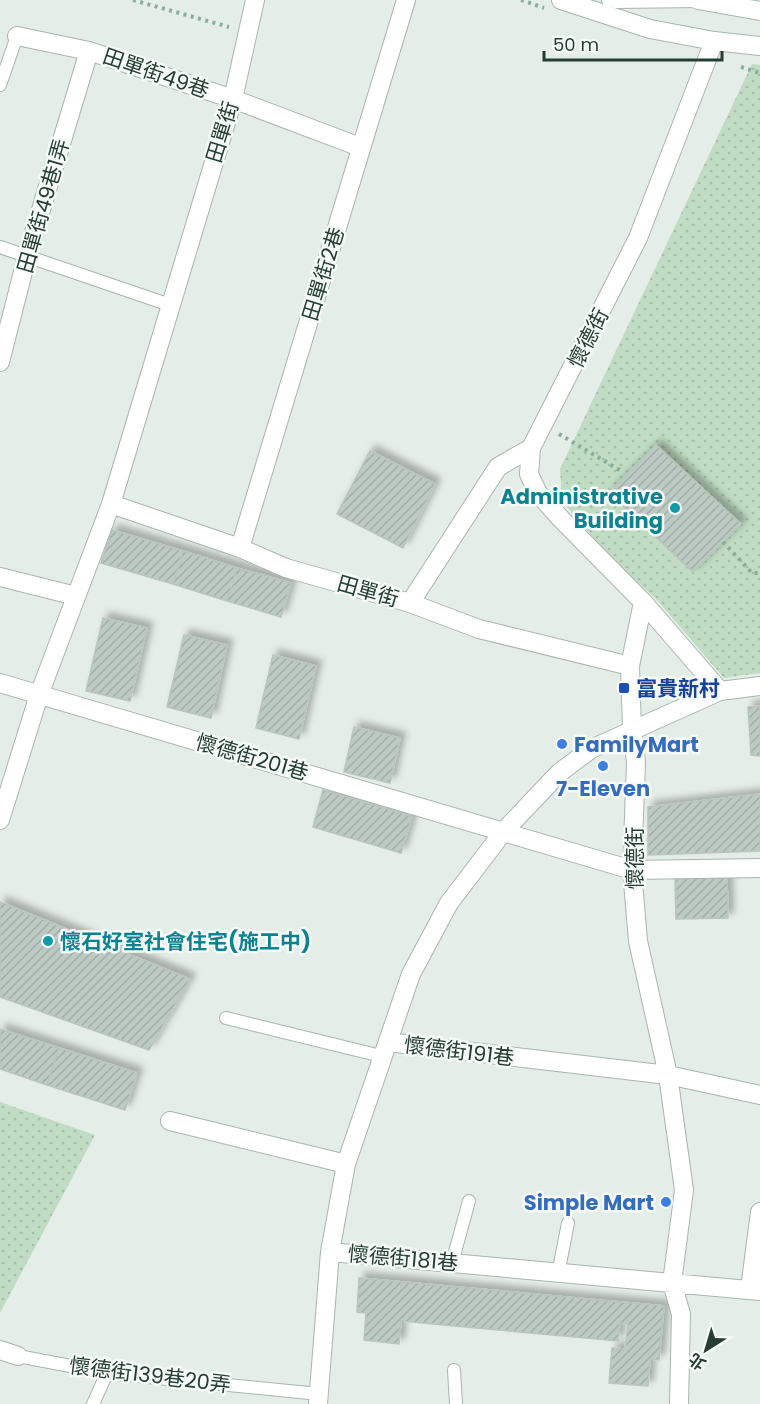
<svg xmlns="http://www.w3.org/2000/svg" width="760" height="1404" viewBox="0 0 760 1404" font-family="Poppins,'Noto Sans TC',sans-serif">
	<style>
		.park { fill: url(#park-dots) }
		.building { fill: url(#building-hatch); stroke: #b8c6be; stroke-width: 1.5; filter: url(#shadow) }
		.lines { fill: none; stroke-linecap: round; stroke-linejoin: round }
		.service-casing { stroke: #a8b5ae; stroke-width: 14 }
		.minor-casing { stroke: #a8b5ae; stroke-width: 20 }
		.tertiary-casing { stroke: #a8b5ae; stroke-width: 20 }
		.path { stroke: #88ae9c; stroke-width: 4; stroke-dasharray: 3 4.5; stroke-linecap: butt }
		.service { stroke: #fff; stroke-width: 12 }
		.minor { stroke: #fff; stroke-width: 18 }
		.tertiary { stroke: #fff; stroke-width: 18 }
		.culture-dot { fill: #0f9aa8; stroke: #f5f9f7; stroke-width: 2 }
		.transit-dot { fill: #1a4fb4; stroke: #f5f9f7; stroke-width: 2 }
		.shop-dot { fill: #3f7fe0; stroke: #f5f9f7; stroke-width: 2 }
		.labels { text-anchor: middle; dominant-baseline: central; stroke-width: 5; stroke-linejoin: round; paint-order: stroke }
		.street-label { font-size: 21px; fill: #253d33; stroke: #f5f9f7 }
		.culture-label { font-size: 21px; font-weight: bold; fill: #0d838f; stroke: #f5f9f7; text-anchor: end }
		.transit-label { font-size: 21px; font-weight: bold; fill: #164399; stroke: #f5f9f7; text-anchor: start }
		.shop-label { font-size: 21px; font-weight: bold; fill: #366cbe; stroke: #f5f9f7; text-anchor: start }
	</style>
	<defs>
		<pattern id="park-dots" width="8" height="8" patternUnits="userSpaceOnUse" patternTransform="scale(1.5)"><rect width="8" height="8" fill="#c0dcc3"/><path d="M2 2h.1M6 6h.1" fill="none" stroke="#a5bea8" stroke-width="1.8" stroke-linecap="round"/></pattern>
		<pattern id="building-hatch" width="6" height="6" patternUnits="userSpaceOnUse" patternTransform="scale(1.5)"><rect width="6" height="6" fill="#bdcac4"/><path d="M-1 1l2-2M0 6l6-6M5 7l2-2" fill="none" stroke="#a2aea9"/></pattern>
		<filter id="shadow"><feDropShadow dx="5.5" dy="-5.5" stdDeviation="3" flood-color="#0004"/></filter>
	</defs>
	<rect width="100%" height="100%" fill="#e5ede8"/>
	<path class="park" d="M752,64l8,1v608l-36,5 -67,-78 -50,-46 -45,-53 -2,-32z
		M0,1102l95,33 -95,178z"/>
	<path class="building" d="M656,445l85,79 -48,48 -84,-79z
		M370,451l65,33 -32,64 -66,-34z
		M112,530l71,21 -10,33 -72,-21z
		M183,551l54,17 -10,33 -54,-17z
		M237,568l54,15 -10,34 -54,-16z
		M103,618l44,10 -17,73 -44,-10z
		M184,635l43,10 -16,73 -44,-11z
		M273,655l43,11 -17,73 -43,-11z
		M760,706v50l-9,-1 -3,-48z
		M354,727l46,11 -10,45 -46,-11z
		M323,790l89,26 -11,37 -88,-26z
		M760,794v57l-112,4v-48z
		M727,878l1,40 -52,1 -1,-40z
		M0,902l190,77 -41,71 -149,-53z
		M0,1029l59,19 -12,37 -47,-16z
		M59,1048l78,25 -12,37 -78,-25z
		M359,1278l305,28 -5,54 -9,-1 -2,27 -39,-3 3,-35 13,1 3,-25 -8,-1 -2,18 -217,-20 -2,23 -35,-4 2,-27 -9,-1z"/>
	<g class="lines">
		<g class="service-casing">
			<path id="service" d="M608,0l7,2 87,-1
				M0,85l17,-49
				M0,247l170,58
				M226,1018l155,38
				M452,1263l17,-62
				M558,1274l10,-51
				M18,1356l89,17 212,21
				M454,1370l2,34
				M93,1404l14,-31"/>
		</g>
		<g class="minor-casing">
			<path id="minor" d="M561,0l89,29 64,12 46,5
				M17,36l72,15 144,48 127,48
				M714,41l-76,197 -107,210 -2,26 9,19 23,26 82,83 77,89
				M0,362l27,-106 62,-205
				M111,504l129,44 46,20 124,35 69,26 151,37
				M240,548l166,-548
				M0,577l76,19
				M643,602l-13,64 2,63 4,33 -4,108 6,71 30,134 16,115 -12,93 9,31 -2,90
				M410,603l88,-136 33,-19
				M0,683l632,187 128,-2
				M0,820l39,-125 72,-191 122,-405 22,-99
				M388,1042l280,33 92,20
				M170,1121l176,43 -16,88 430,39
				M346,1164l65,-190 38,-71 55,-72 55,-58 32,-24 129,-58 40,-5
				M750,1289l10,-77
				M0,1350l18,6
				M318,1404l12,-152"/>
		</g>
		<g class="tertiary-casing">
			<path id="tertiary" d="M698,0l62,11"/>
		</g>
		<path class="path" d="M133,0l96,27
			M521,0l23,8
			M741,67l19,6
			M559,434l64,38
			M723,542l29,31h8"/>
		<use href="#service" class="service"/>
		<use href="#minor" class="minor"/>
		<use href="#tertiary" class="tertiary"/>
	</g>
	<g class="culture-dot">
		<circle cx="675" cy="508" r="6"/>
		<circle cx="48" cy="941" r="6"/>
	</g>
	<rect class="transit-dot" x="618" y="682" width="12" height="12" rx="3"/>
	<g class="shop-dot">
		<circle cx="562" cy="744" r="6"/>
		<circle cx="603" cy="766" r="6"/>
		<circle cx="666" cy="1202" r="6"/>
	</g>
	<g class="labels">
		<g class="street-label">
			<text transform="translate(156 73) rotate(19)">田單街49巷</text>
			<text transform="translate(222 132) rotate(-73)">田單街</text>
			<text transform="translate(43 206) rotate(-74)">田單街49巷1弄</text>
			<text transform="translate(323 274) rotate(-73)">田單街2巷</text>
			<text transform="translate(588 338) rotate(-63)">懷德街</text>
			<text transform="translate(368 591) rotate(16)">田單街</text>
			<text transform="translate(252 757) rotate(16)">懷德街201巷</text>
			<text transform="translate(634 858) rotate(-90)">懷德街</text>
			<text transform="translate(459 1051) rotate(7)">懷德街191巷</text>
			<text transform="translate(403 1258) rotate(5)">懷德街181巷</text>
			<text transform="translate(150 1375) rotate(7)">懷德街139巷20弄</text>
		</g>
		<g class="culture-label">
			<text x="663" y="496">Administrative<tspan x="663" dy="24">Building</tspan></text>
			<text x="60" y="941" text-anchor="start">懷石好室社會住宅(施工中)</text>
		</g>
		<g class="transit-label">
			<text x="636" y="688">富貴新村</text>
		</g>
		<g class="shop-label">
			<text x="574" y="744">FamilyMart</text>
			<text x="603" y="788" text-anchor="middle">7-Eleven</text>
			<text x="654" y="1202" text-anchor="end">Simple Mart</text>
		</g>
	</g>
	<g transform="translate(706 1350) rotate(217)" stroke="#f5f9f7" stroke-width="4.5" paint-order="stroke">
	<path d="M0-4.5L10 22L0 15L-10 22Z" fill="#253d33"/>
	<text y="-9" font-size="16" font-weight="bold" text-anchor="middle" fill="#253d33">北</text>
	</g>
	<path d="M544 51v9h178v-9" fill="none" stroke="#253d33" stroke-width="3"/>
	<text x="553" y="51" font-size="18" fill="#253d33" stroke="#f5f9f7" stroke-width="4.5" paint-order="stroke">50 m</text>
</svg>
